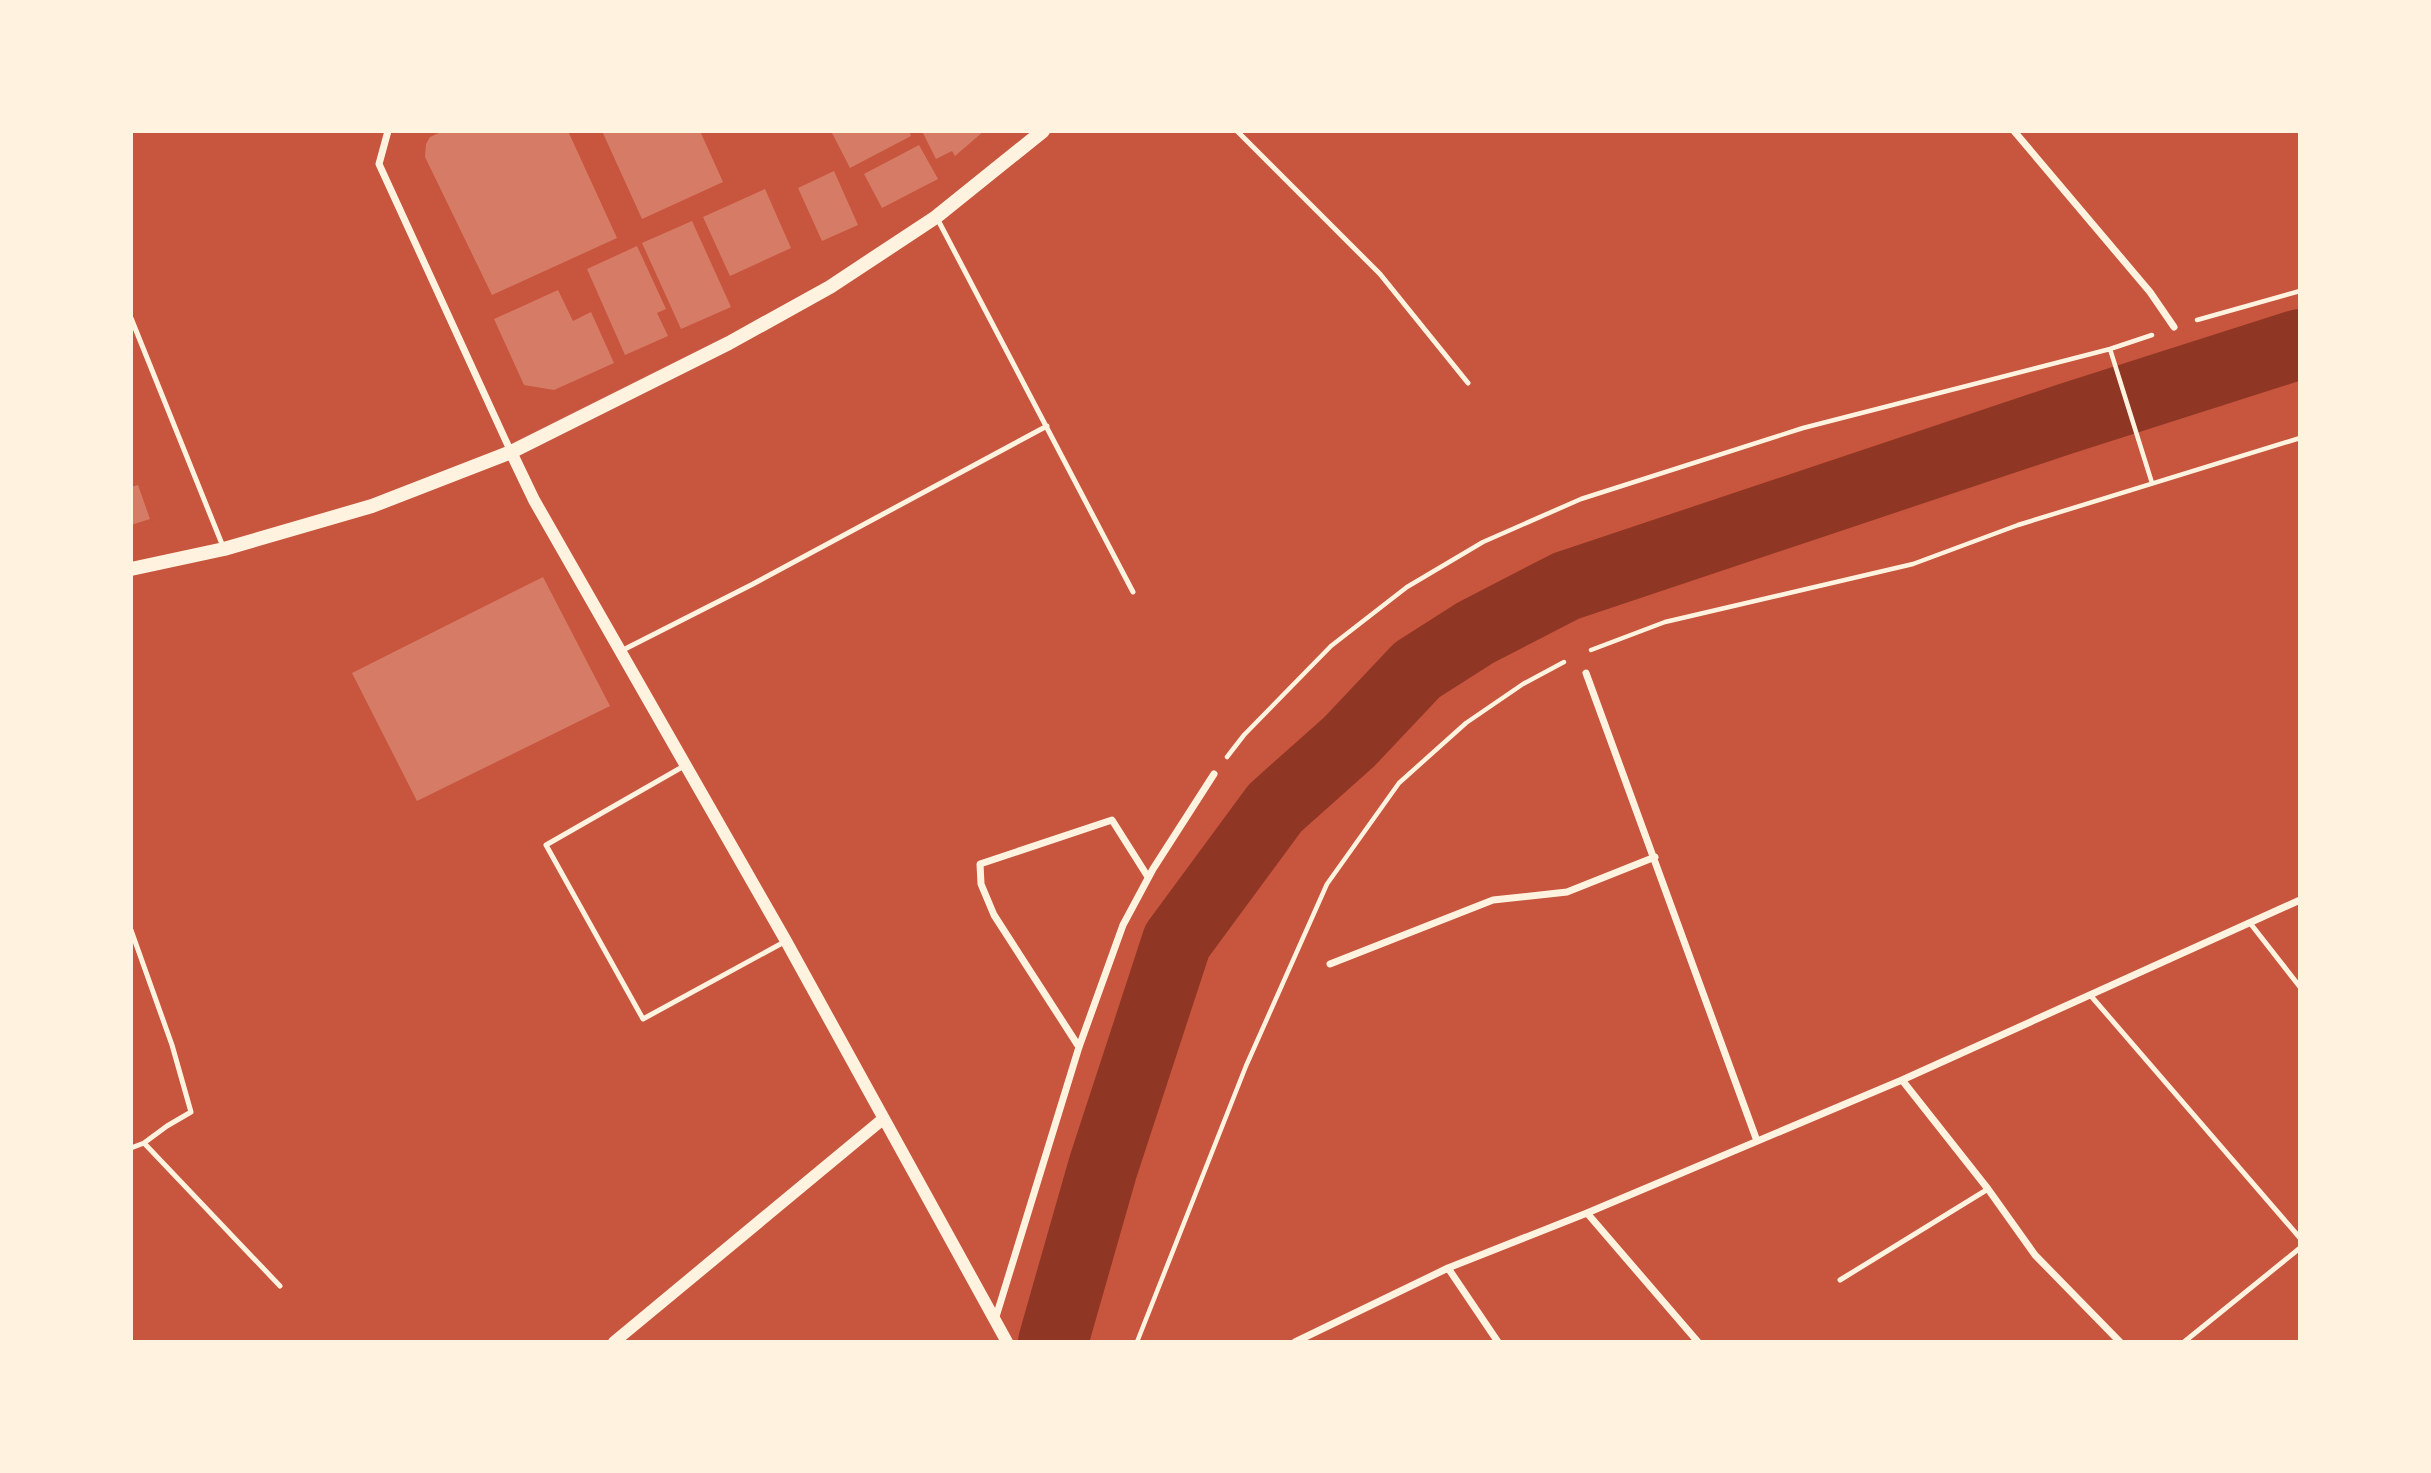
<svg xmlns="http://www.w3.org/2000/svg" width="2431" height="1473" viewBox="0 0 2431 1473" font-family="Manrope,sans-serif">
	<style>
		.lines { fill: none; stroke-linecap: round; stroke-linejoin: round }
		.river { stroke: #8f3625; stroke-width: 70 }
		.building { fill: #d67c66 }
		.path { stroke: #fff3e0; stroke-width: 4.5 }
		.service { stroke: #fff3e0; stroke-width: 5 }
		.minor { stroke: #fff3e0; stroke-width: 7 }
		.tertiary { stroke: #fff3e0; stroke-width: 12 }
		.secondary { stroke: #fff3e0; stroke-width: 14 }
	</style>
	<rect width="100%" height="100%" fill="#c8553d"/>
	<g class="lines">
		<path class="river" d="M1053,1342l50,-175 74,-226 98,-133 74,-66 68,-72 58,-37 91,-47 499,-167 235,-75"/>
	</g>
	<path class="building" d="M443,131h125l49,107 -125,57 -67,-138 1,-13 4,-7z
		M602,131h98l23,51 -81,37z
		M831,131h78l2,5 -61,32z
		M922,131h62l-29,25 -3,-5 -16,8z
		M919,145l19,34 -56,29 -18,-34z
		M834,171l24,54 -36,16 -24,-53z
		M765,189l26,59 -61,28 -27,-59z
		M692,221l39,86 -50,22 -39,-86z
		M637,246l29,63 -9,4 11,23 -43,19 -38,-86z
		M558,290l15,31 18,-9 23,51 -60,27 -30,-5 -30,-66z
		M138,485l12,34 -19,6v-38z
		M543,577l67,129 -193,95 -65,-128z"/>
	<g class="lines">
		<path class="path" d="M2197,320l103,-29
			M2110,349l42,134
			M1591,650l74,-28 248,-58 105,-39 282,-87
			M1227,757l17,-22 87,-89 76,-59 76,-45 98,-43 222,-71 307,-79 42,-14
			M1137,1342l109,-276 81,-182 72,-101 67,-60 57,-39 41,-22"/>
		<path class="service" d="M1237,131l143,143 88,109
			M938,220l195,372
			M131,318l93,231
			M621,651l132,-67 294,-158
			M684,766l-138,79 97,174 143,-78
			M2250,923l50,64
			M131,930l41,115 19,67 -24,14 -23,17
			M2091,996l209,242
			M131,1148l13,-5 136,143
			M1840,1280l148,-91
			M2184,1342l116,-94"/>
		<path class="minor" d="M388,131l-9,33 132,288
			M2014,131l136,161 24,35
			M1586,673l171,468
			M1330,964l163,-64 74,-8 88,-35
			M1079,1047l-85,-132 -13,-31 -1,-20 132,-44 36,57
			M1902,1080l86,109 47,66 85,87
			M1587,1213l111,129
			M1448,1268l50,74
			M995,1320l84,-273 44,-122 30,-56 61,-95
			M1295,1342l153,-74 139,-55 315,-133 398,-180"/>
		<path class="tertiary" d="M511,452l23,48 252,441 221,401
			M614,1342l269,-223"/>
		<path class="secondary" d="M131,569l93,-20 148,-43 139,-54 218,-109 101,-56 106,-70 107,-86"/>
	</g>
	<rect width="2431" height="1473" fill="none" stroke="#fff3e0" stroke-width="266"/>
</svg>
